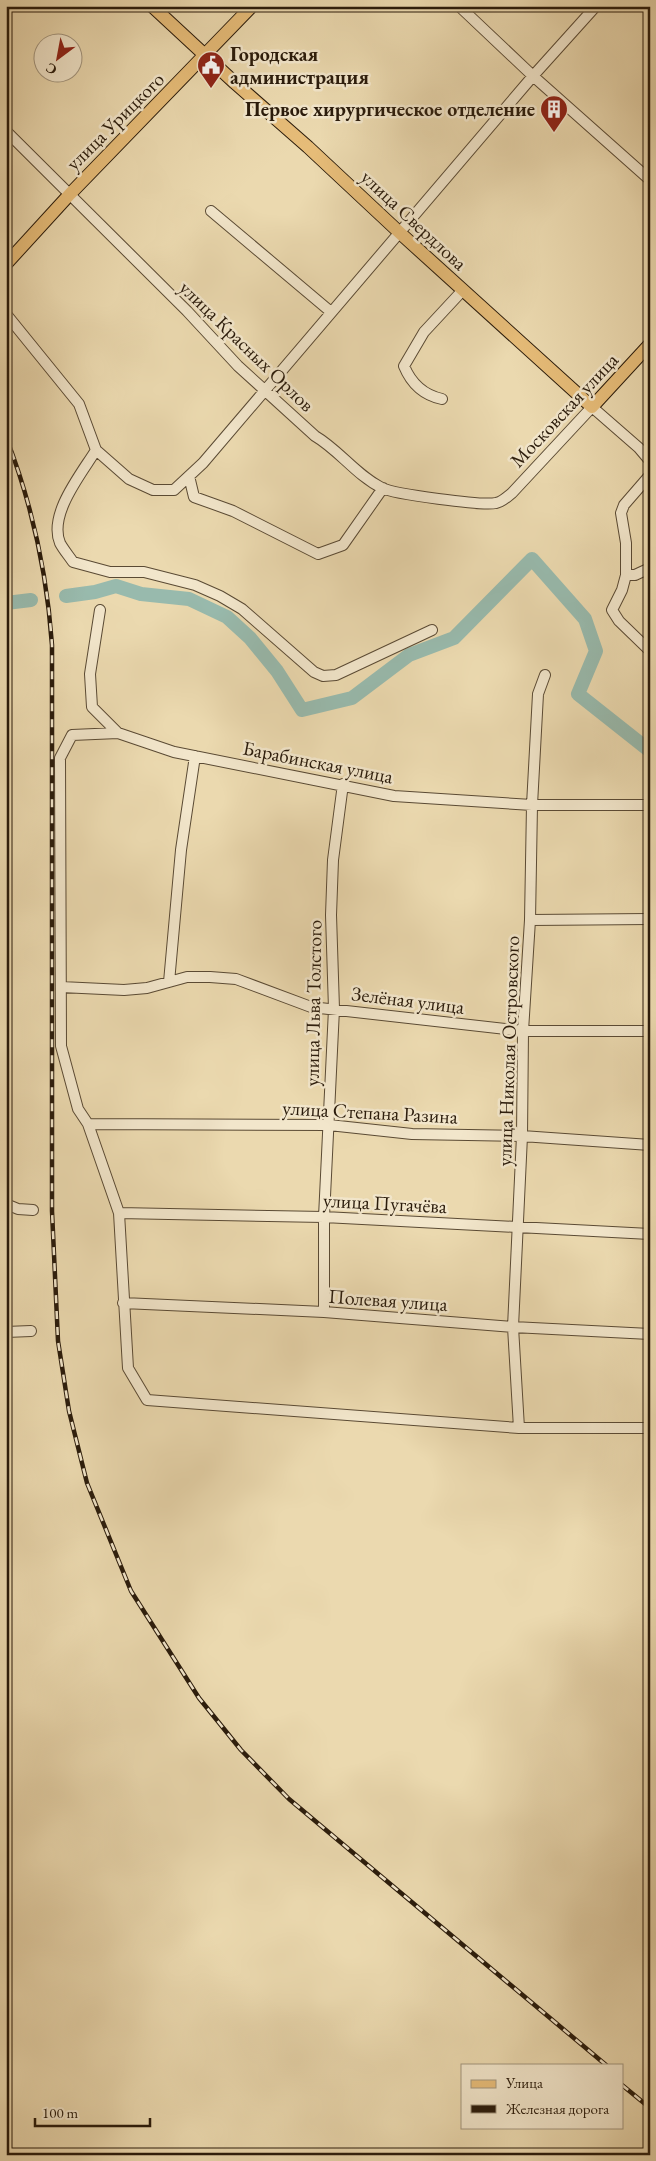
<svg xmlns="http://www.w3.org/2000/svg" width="656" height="2161" viewBox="0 0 656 2161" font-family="'EB Garamond',serif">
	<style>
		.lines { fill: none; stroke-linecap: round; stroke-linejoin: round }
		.river { stroke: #98baad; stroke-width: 14 }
		.minor-casing { stroke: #5a4a34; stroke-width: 12 }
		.major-casing { stroke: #2a1b0b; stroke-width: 14 }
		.minor { stroke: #f2e6cb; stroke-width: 10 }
		.major { stroke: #e6bc78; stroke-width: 12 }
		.rail-casing { stroke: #2a1b0b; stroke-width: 4.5 }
		.rail { stroke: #f2e6cb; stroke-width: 2.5; stroke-dasharray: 8; stroke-linecap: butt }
		.labels { text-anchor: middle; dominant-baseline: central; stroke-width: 5; stroke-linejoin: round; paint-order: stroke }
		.poi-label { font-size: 20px; font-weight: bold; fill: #2a1b0b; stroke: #f2e6cb; text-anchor: start }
		.street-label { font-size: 20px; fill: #2a1b0b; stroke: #f2e6cb }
	</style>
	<rect width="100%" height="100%" fill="#ebd9af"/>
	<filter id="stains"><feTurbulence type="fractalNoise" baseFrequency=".004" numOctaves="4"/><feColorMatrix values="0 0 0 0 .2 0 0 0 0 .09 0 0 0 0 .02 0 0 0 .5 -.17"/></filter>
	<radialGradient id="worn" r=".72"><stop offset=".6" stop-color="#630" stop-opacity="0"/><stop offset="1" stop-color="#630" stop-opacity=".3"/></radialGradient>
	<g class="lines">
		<path class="river" d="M66,596l29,-4 21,-6 25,8 48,5 38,18 23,21 27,33 25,39 50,-12 57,-43 45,-17 78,-79 53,60 11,32 -18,43 72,57
			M6,603l25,-3"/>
		<g class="minor-casing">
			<path id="minor" d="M459,6l74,70 117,104
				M6,131l181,180 51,55 77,70c24,14 41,39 67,52 12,6 100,18 114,15 6,-1 11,-6 16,-10l80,-86 47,41 11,13
				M211,211l120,101
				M6,314l73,90 17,46 33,29 24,11h21l29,-27 330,-387 63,-70
				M442,399c-19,-4 -31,-16 -38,-33l20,-34 39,-42
				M96,450c-14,23 -48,64 -36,93 3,6 9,13 13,19l37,10h34l51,13 25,11 22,13 72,63 9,4 13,-1 96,-45
				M650,475l-26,30 -3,8 5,30v32l-4,15 -10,20 7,11 31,30
				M189,476l5,21 39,14 85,43 25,-9 40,-57
				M626,575h9l15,-7
				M100,610l-10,64 2,33 26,26 56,19 220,44 138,9h118
				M118,733l-46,2 -12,23 1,288 17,63 10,15 31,89 9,155 19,32 372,28h131
				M530,920l120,-1
				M169,982l12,-132 14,-94
				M61,987l63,3 23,-2 40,-11h23l26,2 75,28 212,24h127
				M88,1124l241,1 83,9 110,2 128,9
				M6,1204l12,5 15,1
				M119,1213l205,4 326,17
				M123,1303l201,9 189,15 137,7
				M324,1312v-95l10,-208 -3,-94 2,-55 10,-76
				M6,1332l25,-1
				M519,1428l-6,-101 9,-191 1,-105 7,-111 2,-115 6,-111 7,-19"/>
		</g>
		<g class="major-casing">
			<path id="major" d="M152,6l83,77 73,64 92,86 192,174 58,-63
				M6,264l64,-70 182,-188"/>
		</g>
		<use href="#minor" class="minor"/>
		<use href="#major" class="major"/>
		<g class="rail-casing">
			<path id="rail" d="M6,437c26,67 41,136 46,208v566l6,130 11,70 18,72 44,108 68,107 42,52 48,49 317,266
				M622,2085l28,23"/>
		</g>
		<use href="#rail" class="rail"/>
	</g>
	<defs>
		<g id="civic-pin" transform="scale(1.4375)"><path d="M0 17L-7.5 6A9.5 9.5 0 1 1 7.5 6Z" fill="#8f2418" stroke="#f2e6cb"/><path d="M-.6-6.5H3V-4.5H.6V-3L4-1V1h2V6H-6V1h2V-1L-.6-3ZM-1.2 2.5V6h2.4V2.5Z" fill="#fff"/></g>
		<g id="building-pin" transform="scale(1.4375)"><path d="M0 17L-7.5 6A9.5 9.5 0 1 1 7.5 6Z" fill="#8f2418" stroke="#f2e6cb"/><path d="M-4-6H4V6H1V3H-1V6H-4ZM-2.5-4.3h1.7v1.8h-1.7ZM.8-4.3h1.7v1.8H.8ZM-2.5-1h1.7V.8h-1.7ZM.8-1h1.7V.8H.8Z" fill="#fff"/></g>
	</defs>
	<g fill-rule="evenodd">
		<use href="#civic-pin" x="211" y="65"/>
		<use href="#building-pin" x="554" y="109"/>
	</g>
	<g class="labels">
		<g class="poi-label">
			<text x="230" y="54">Городская<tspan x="230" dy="23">администрация</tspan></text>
			<text x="535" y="109" text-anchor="end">Первое хирургическое отделение</text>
		</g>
		<g class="street-label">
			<text transform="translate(115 121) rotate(-45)">улица Урицкого</text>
			<text transform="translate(414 220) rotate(43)">улица Свердлова</text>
			<text transform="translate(247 346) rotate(44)">улица Красных Орлов</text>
			<text transform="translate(564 410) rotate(-47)">Московская улица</text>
			<text transform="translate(318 762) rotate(11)">Барабинская улица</text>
			<text transform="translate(408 1000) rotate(7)">Зелёная улица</text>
			<text transform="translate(313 1003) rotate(-89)">улица Льва Толстого</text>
			<text transform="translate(508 1051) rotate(-88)">улица Николая Островского</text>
			<text transform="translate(370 1112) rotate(3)">улица Степана Разина</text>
			<text transform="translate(385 1203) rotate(3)">улица Пугачёва</text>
			<text transform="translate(388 1300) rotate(4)">Полевая улица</text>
		</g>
	</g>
	<rect width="656" height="2161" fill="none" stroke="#ebd9af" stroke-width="25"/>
	<rect x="8" y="8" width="641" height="2146" fill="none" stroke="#2a1b0b" stroke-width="2.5"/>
	<rect x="12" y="12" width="631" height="2136" fill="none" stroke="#2a1b0b"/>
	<rect x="461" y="2064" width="162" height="65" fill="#f2e6cb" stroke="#a2957e"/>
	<rect x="471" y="2080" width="25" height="8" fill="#e6bc78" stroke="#a2957e"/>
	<text x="506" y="2088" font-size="15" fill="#2a1b0b">Улица</text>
	<rect x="471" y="2105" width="25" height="8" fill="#2a1b0b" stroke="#a2957e"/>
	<text x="506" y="2114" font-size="15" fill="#2a1b0b">Железная дорога</text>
	<g transform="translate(58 58) rotate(212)"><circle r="24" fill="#f2e6cb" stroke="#a2957e"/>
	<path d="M0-4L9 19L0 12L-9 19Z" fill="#8f2418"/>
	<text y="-8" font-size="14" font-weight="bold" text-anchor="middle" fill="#2a1b0b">С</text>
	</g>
	<path d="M35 2118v8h115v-8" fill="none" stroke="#2a1b0b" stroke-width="2.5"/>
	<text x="42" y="2118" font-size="15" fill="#2a1b0b" stroke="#f2e6cb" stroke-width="4" paint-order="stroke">100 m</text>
	<rect width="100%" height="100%" filter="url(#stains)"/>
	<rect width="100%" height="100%" fill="url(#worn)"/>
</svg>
